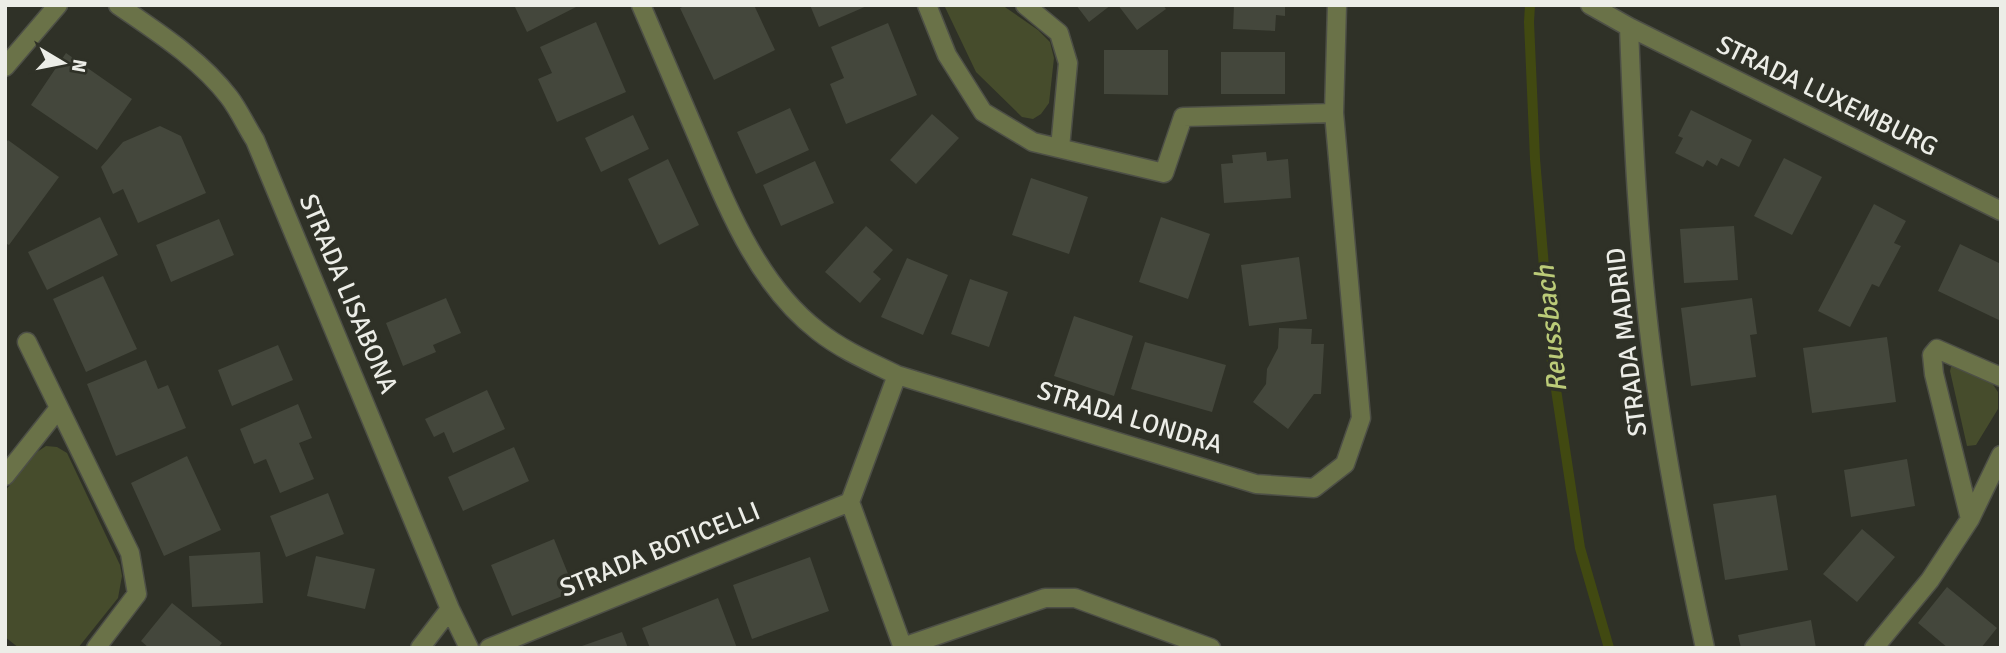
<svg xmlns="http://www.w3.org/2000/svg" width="2006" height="653" viewBox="0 0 2006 653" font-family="Signika,sans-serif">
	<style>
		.green { fill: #464c2c }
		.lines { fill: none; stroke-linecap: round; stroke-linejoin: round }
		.stream { stroke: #414911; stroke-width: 10 }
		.building { fill: #44473c }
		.minor-casing { stroke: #4d4f46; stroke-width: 21 }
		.minor { stroke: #6a7248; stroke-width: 18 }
		.labels { text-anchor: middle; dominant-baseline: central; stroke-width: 7; stroke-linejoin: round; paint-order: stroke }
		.street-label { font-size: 26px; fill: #ecede7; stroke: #2f3127 }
		.water-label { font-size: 28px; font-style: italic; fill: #bbcb78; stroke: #2f3127 }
	</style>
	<rect width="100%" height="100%" fill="#2f3127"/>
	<path class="green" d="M944,5h58l36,25 12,12 4,16 -5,45 -8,11 -8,5 -11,-2 -46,-45z
		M1956,365l36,18 6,9v17l-22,36 -9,1 -17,-75 1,-4z
		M46,446l11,1 10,6 53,112 2,11 -4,22 -40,50h-59l-14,-11v-146l32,-39z"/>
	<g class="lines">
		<path class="stream" d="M1530,5l-1,17 6,137 17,204 28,185 29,100"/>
	</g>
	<path class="building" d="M514,5h66l-53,27z
		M687,5h67l21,45 -61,30 -34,-72z
		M810,5h59l-50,22z
		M1076,5h35l-22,17z
		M1118,5h45l3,4 -29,21z
		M1234,5h51v11l-9,-1 -1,16 -42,-2z
		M596,22l30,70 -69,30 -19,-43 14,-6 -12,-26z
		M888,23l29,72 -71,29 -16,-40 14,-6 -13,-31z
		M1104,50h64v45l-64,-1z
		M1221,52h64v42h-64z
		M66,53l66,46 -35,51 -66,-45z
		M790,108l19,42 -53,24 -19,-42z
		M1691,110l61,30 -13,27 -18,-9 -4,8 -10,-6 -4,7 -28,-14 8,-15 -5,-2z
		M932,114l27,24 -43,46 -26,-24z
		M633,115l16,34 -48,23 -16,-34z
		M160,126l21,10 25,57 -68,30 -15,-34 -10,5 -12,-27 22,-25z
		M8,140l51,37 -50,68 -4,-2v-99z
		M1266,152l1,9 21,-2 3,39 -67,5 -3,-39 12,-1 -1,-8z
		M1784,158l38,19 -30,58 -38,-19z
		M668,159l31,66 -40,20 -31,-66z
		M815,161l19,42 -53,23 -18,-41z
		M1031,178l57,19 -19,57 -57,-19z
		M1874,204l32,17 -12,22 7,3 -22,41 -7,-3 -22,43 -32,-16z
		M100,217l18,38 -71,35 -19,-38z
		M1161,217l49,17 -22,65 -49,-17z
		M219,219l15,36 -63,27 -15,-37z
		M866,226l27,24 -20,22 8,7 -21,24 -35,-31z
		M1734,226l4,54 -54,3 -4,-54z
		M1960,244l41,20v57l-63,-30z
		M1299,257l8,62 -58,7 -8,-61z
		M907,258l41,17 -25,60 -42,-18z
		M103,276l34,73 -51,23 -33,-73z
		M970,279l38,13 -19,55 -38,-13z
		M446,298l15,35 -28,12 3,7 -33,14 -17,-43z
		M1752,298l5,36 -7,1 6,42 -65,9 -10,-78z
		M1074,316l59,20 -19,60 -60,-20z
		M1279,328l33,1 -1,15h13l-3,50h-7l-26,35 -35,-27 13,-18 1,-15 11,-21z
		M1887,337l9,65 -84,11 -9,-65z
		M1145,342l81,23 -14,47 -81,-23z
		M278,345l15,35 -61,26 -14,-36z
		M146,360l12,29 10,-4 18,43 -70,28 -29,-72z
		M487,390l18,39 -52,24 -9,-21 -10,5 -9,-18z
		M298,404l14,34 -13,5 15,36 -34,14 -14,-34 -12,5 -14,-35z
		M514,447l15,34 -66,30 -15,-34z
		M187,456l34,74 -57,26 -33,-73z
		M1907,459l8,47 -64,11 -7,-47z
		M328,493l16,41 -58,23 -16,-41z
		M1776,495l12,75 -63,10 -12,-76z
		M1862,529l33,28 -38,45 -34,-28z
		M554,539l21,52 -63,25 -21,-51z
		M260,552l3,51 -71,4 -3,-51z
		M316,556l59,13 -10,40 -58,-13z
		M810,557l19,54 -77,28 -19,-54z
		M1947,587l50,41 -16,20h-33l-30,-25z
		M718,598l19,50h-87l-8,-20z
		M172,603l50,40 -4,5h-69l-8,-7z
		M1811,620l5,28h-75l-3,-13z
		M622,632l6,16h-49v-1z"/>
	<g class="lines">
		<g class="minor-casing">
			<path id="minor" d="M118,5c39,27 82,54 111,92 10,13 17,29 26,43l195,469 19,39
				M641,5c19,44 38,89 57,133 29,68 59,146 120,193 24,19 52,31 79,44l359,109 58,4 31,-24 16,-46 -27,-305 3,-108
				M927,5l20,50 36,57 50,30 131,31 19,-56 151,-4
				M1025,5l34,28 9,30 -8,85
				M1590,5l39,22 372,184
				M1629,27c4,109 9,219 23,328 13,99 32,196 53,293
				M5,67l53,-62
				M27,342l103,211 7,41 -41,54
				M897,375l-47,127 53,146
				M5,476l54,-68
				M1970,519l-36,-145 -2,-19 5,-6 64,28
				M903,647l142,-49h30l136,50
				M420,648l30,-39
				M489,648l361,-146
				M1874,648l56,-68 40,-61 31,-64"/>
		</g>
		<use href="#minor" class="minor"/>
	</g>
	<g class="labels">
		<g class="street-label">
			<text transform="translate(1827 96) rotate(26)">STRADA LUXEMBURG</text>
			<text transform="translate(348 294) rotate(67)">STRADA LISABONA</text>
			<text transform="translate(1627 342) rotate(-97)">STRADA MADRID</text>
			<text transform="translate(1130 418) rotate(17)">STRADA LONDRA</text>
			<text transform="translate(660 550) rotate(-22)">STRADA BOTICELLI</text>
		</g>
		<g class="water-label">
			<text transform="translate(1551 329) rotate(-96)">Reussbach</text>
		</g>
	</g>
	<rect width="2006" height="653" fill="none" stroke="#ecede7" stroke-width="14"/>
	<g transform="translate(63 63) rotate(100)" stroke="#2f3127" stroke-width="5" paint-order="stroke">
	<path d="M0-5L12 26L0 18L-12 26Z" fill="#ecede7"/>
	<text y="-10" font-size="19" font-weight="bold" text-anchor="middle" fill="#ecede7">N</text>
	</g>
</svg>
